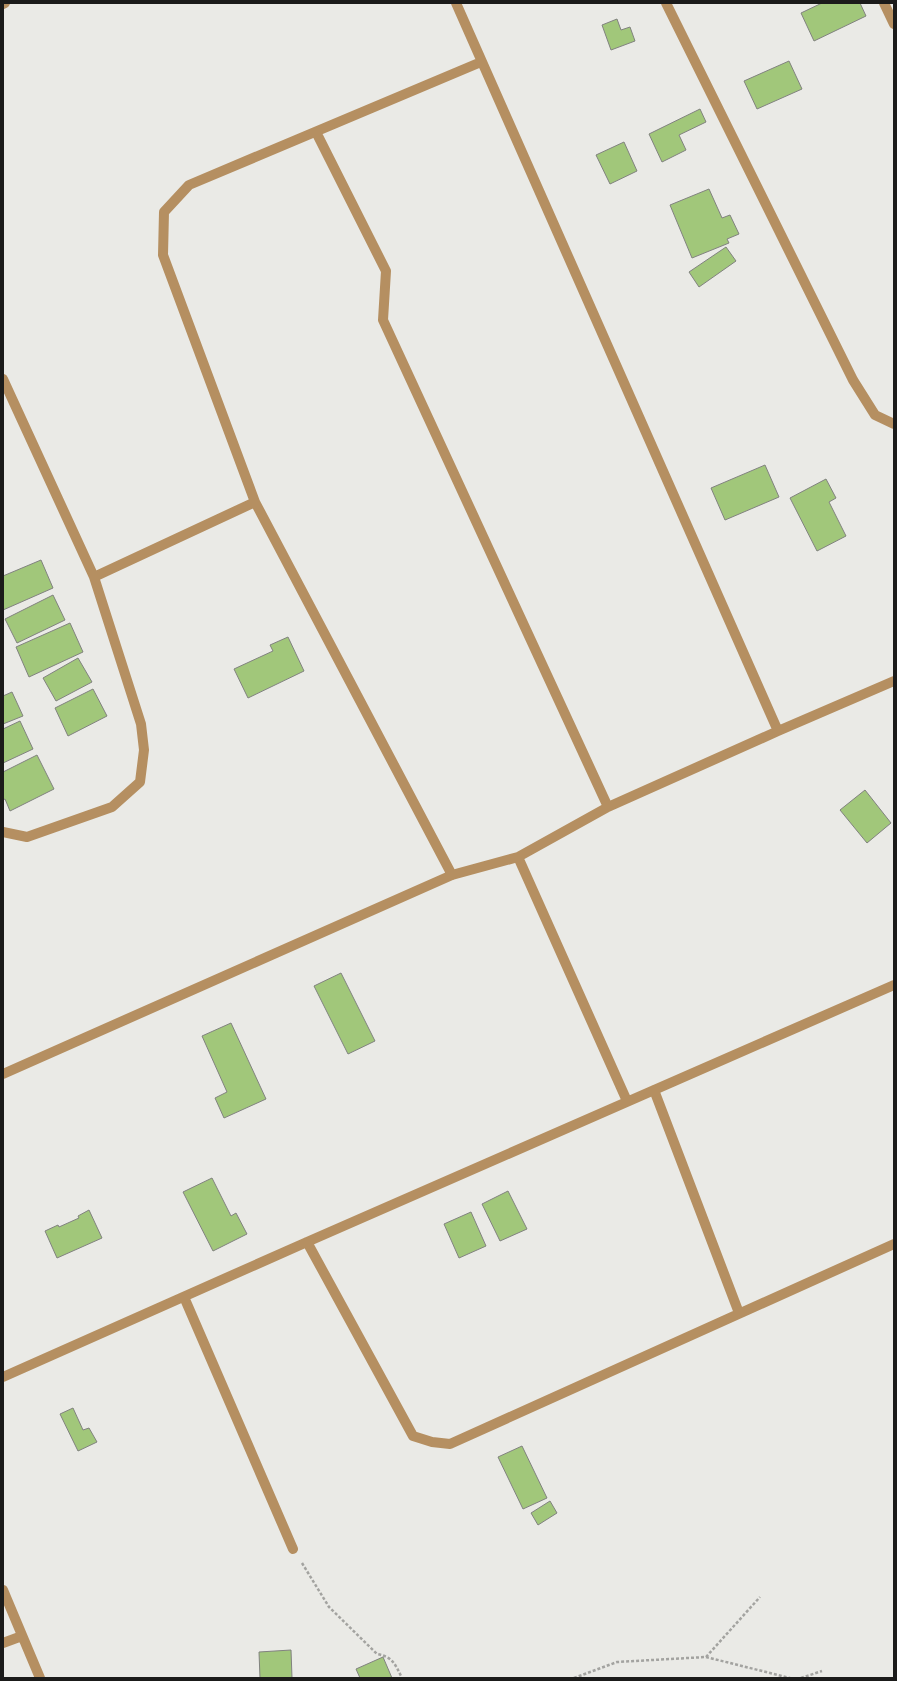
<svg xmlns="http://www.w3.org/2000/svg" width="897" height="1681" viewBox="0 0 897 1681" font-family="'Zilla Slab',serif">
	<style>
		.building { fill: #a1c77a; stroke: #81827f }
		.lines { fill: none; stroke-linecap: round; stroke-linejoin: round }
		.path { stroke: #a3a3a0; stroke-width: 2.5; stroke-dasharray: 3 2; stroke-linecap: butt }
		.minor { stroke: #b58f61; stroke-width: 10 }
	</style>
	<rect width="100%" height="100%" fill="#eaeae6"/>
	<path class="building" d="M822,3h38l6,13 -52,25 -13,-28z
		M617,19l4,11 9,-3 5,14 -24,9 -9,-25z
		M789,61l13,28 -45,20 -13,-28z
		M700,109l6,13 -27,13 7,15 -24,12 -13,-28z
		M624,142l13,29 -27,13 -14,-29z
		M709,189l13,29 8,-3 9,19 -12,5 2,4 -37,15 -22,-53z
		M726,247l10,14 -37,26 -10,-15z
		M765,465l14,32 -54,23 -14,-32z
		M826,479l10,19 -7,4 17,34 -29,15 -27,-53z
		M41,560l12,28 -50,22v-34z
		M53,595l12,25 -48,23 -12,-24z
		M70,623l13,29 -54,25 -13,-30z
		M288,637l16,34 -56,27 -14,-29 39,-18 -3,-6z
		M78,658l14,24 -36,19 -13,-23z
		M93,689l14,27 -39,20 -13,-28z
		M12,692l11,24 -20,8v-28z
		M20,721l13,28 -30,14v-34z
		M37,755l17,34 -44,22 -5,-12 -2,1v-28z
		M865,790l26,33 -24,20 -27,-33z
		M341,973l34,68 -27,13 -34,-68z
		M231,1023l35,76 -42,19 -9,-20 12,-6 -25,-56z
		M212,1178l19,38 5,-3 11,21 -34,17 -30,-59z
		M508,1191l19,38 -27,12 -18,-37z
		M89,1210l13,28 -45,20 -12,-27 13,-6 1,2 20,-9 -1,-2z
		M471,1212l15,34 -27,12 -15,-34z
		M73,1408l10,22 6,-2 8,14 -19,9 -18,-37z
		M522,1446l25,52 -24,11 -25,-52z
		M550,1501l7,12 -19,12 -7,-12z
		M291,1650l1,28h-32l-1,-26z
		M383,1657l9,21h-32l-4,-9z"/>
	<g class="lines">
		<path class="path" d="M302,1563l27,44 48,47c16,3 18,10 25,24
			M706,1657l54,-60
			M574,1678l43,-16 89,-5 84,21
			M801,1678l21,-7"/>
		<path class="minor" d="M456,3l322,728
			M666,3l187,377 22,35 19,9
			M884,3l10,21
			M3,4l2,-1
			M316,132l70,139 -3,49 225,487
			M3,379l91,198 47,147 3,26 -4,32 -28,25 -85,30 -24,-5
			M94,577l161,-75
			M518,857l109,244
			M452,875l-197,-373 -92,-247 1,-43 25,-27 292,-123
			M3,1074l449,-199 66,-18 90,-50 170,-76 116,-50
			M654,1090l85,223
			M307,1242l106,194 19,6 18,2 444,-200
			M184,1297l109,252
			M3,1377l304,-135 587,-257
			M3,1590l37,88
			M3,1643l19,-7"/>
	</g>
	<rect width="897" height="1681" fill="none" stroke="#1b1b1a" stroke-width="8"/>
</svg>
